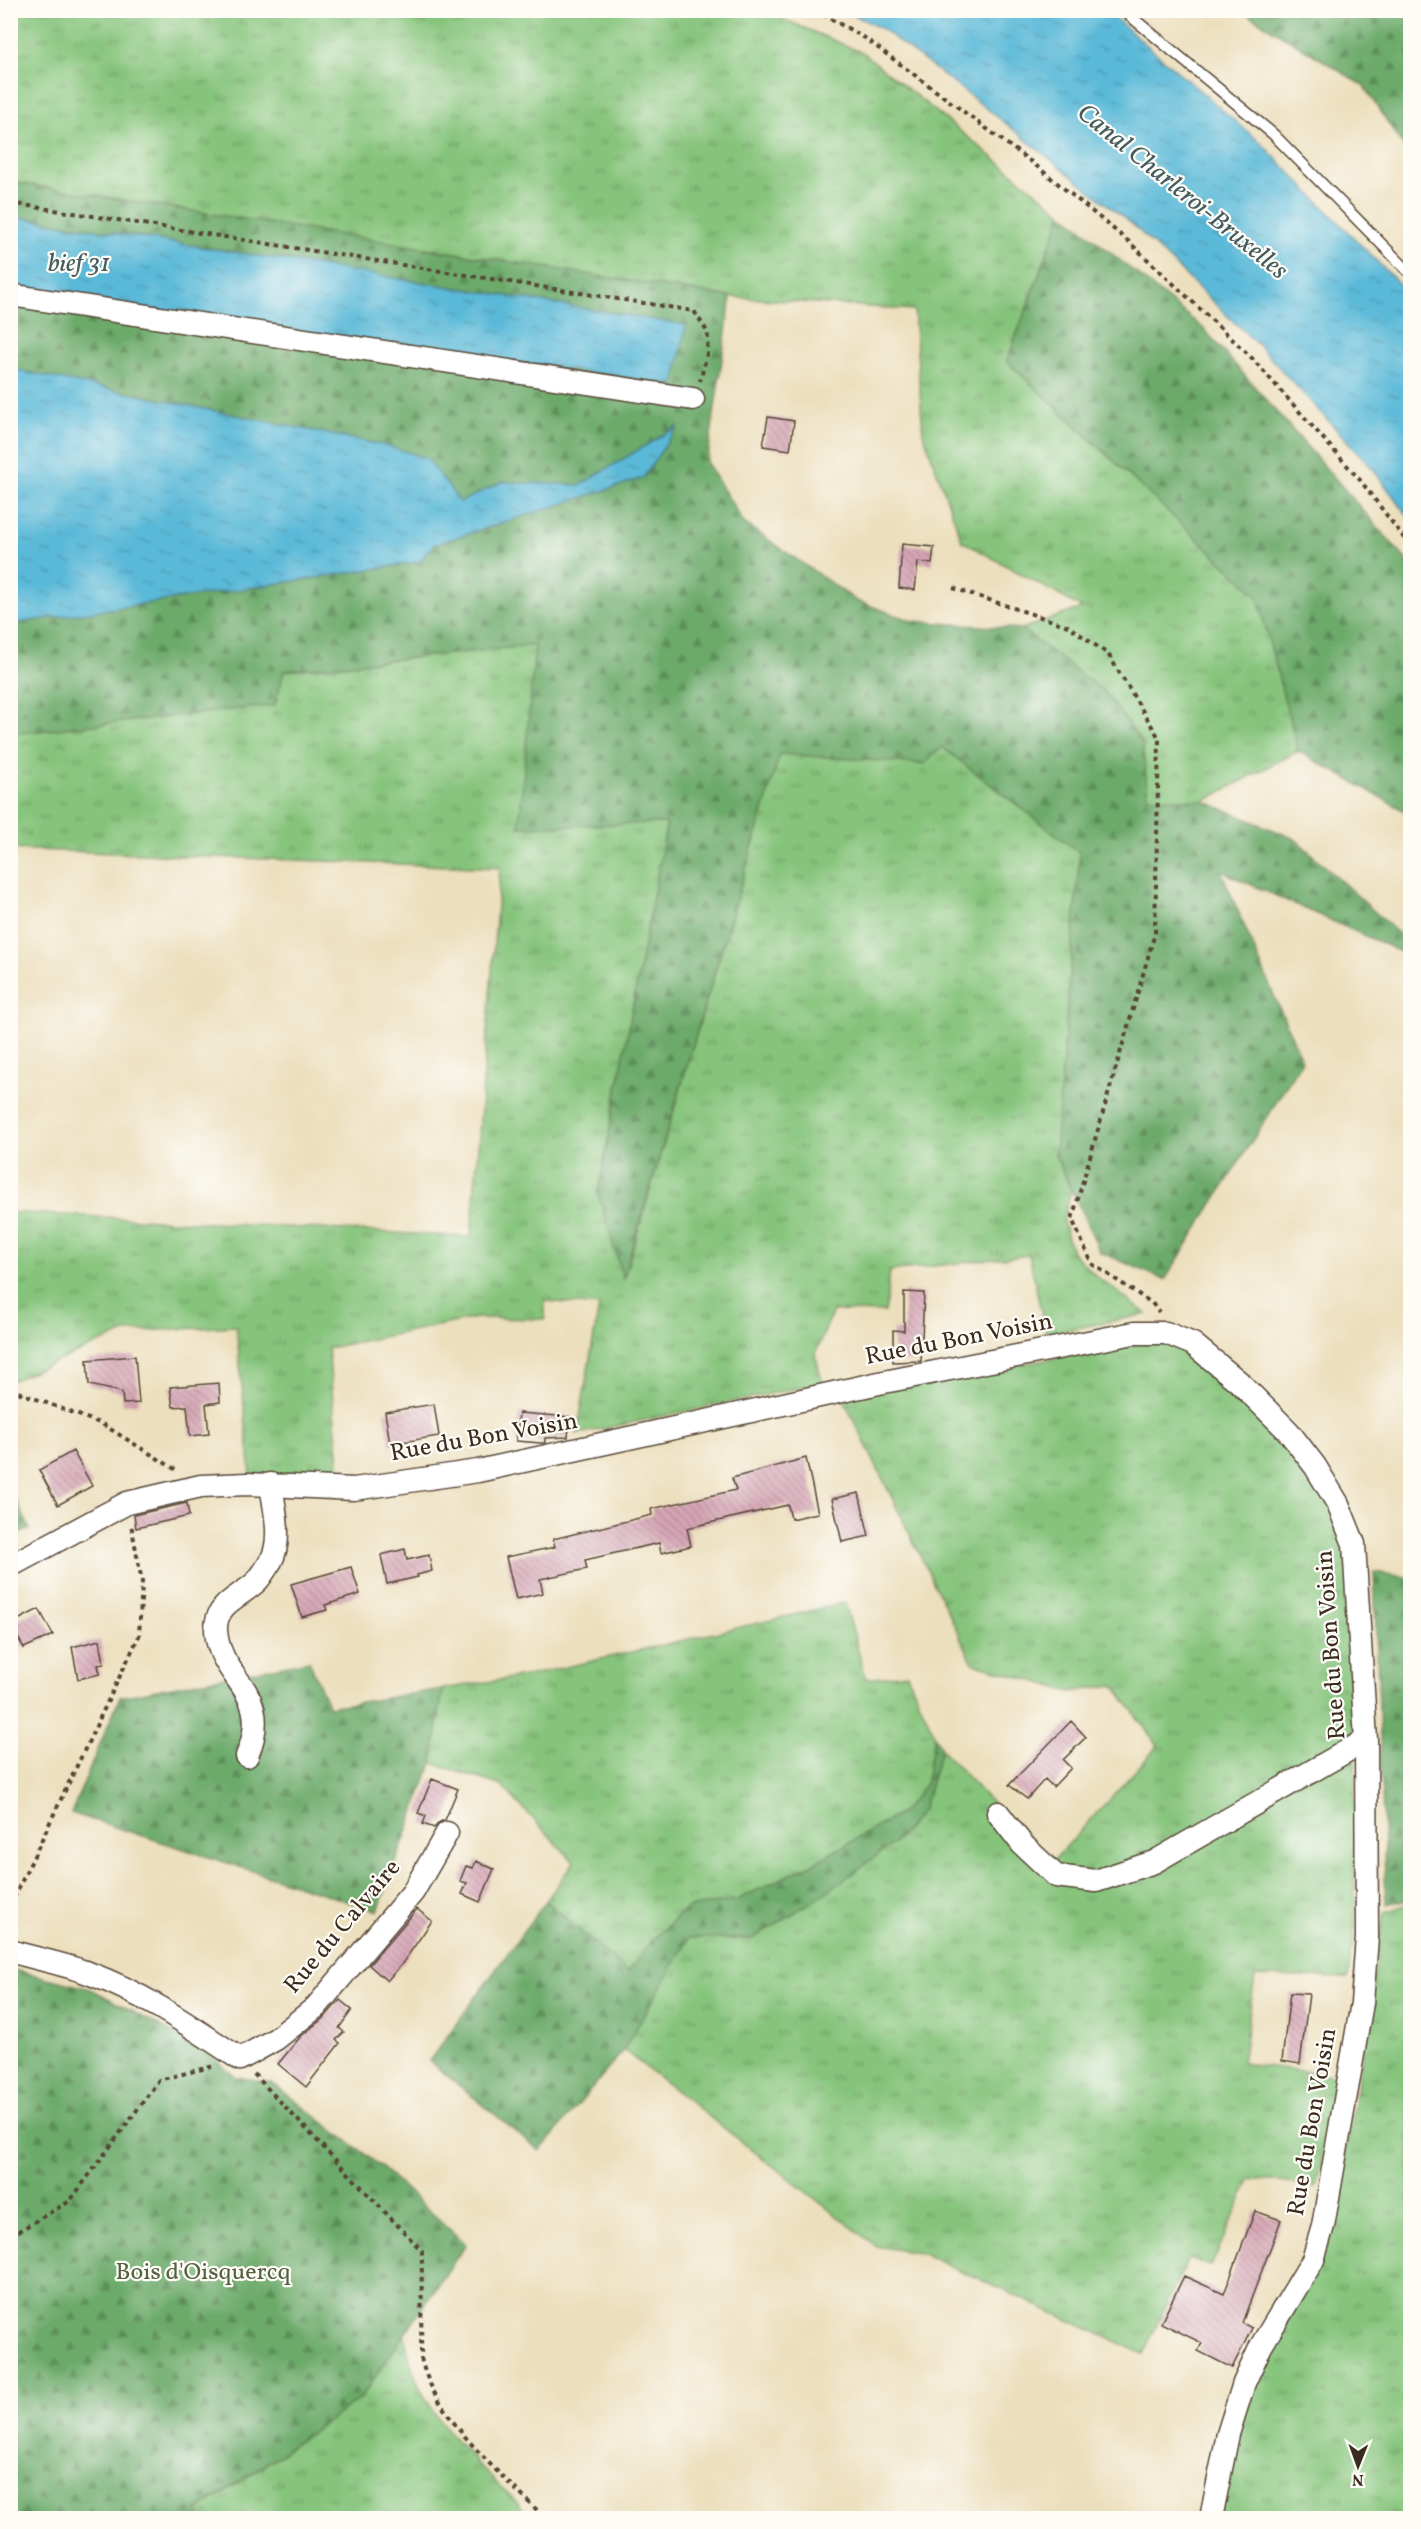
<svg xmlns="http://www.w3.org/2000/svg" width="1421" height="2529" viewBox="0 0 1421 2529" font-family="Vollkorn,serif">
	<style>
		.grass { fill: url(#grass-tufts); stroke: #60774c; stroke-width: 1.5 }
		.forest { fill: url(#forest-firs); stroke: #546a44; stroke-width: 1.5 }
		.water { fill: url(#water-ripples); stroke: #4a727b; stroke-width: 1.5 }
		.building { fill: url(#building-back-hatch) }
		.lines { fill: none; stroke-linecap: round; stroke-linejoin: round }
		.service-casing { stroke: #564536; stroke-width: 13 }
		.minor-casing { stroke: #564536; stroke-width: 25 }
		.path { stroke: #564536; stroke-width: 4; stroke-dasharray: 4.5 4.5; stroke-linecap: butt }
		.service { stroke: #fff; stroke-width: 10 }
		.minor { stroke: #fff; stroke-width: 22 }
		.labels { text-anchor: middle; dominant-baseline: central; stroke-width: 4.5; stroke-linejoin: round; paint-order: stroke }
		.street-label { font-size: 24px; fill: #3b2a1e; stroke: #fdfcf7 }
		.park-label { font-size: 24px; fill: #55603f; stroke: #fdfcf7 }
		.water-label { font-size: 26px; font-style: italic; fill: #465c5f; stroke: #fdfcf7 }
	</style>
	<defs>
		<pattern id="grass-tufts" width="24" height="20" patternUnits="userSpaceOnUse" patternTransform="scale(1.5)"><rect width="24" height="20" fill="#86c47b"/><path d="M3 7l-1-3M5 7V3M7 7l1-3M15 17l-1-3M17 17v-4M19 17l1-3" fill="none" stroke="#6f9f64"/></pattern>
		<pattern id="forest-firs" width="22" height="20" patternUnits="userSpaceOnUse" patternTransform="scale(1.5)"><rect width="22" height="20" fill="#6caa6b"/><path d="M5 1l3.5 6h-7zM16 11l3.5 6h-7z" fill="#5a8b57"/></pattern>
		<pattern id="water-ripples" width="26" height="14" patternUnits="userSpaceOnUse" patternTransform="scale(1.5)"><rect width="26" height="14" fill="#5ab9d8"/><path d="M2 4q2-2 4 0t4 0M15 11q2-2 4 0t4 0" fill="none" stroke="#4c97af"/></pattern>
		<pattern id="building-back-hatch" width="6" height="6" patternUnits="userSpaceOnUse" patternTransform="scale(1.5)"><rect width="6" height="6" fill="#d6a5b5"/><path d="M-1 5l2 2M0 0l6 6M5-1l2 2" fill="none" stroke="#af8793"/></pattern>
	</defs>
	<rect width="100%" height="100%" fill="#fdfcf7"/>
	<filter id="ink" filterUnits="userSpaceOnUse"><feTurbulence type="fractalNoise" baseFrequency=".0167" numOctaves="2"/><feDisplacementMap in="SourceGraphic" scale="12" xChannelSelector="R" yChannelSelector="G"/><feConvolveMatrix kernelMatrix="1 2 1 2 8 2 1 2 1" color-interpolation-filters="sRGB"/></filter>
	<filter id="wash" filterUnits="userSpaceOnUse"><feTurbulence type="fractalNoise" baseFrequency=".008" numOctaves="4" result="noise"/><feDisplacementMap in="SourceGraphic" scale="24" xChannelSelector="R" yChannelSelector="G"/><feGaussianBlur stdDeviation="1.35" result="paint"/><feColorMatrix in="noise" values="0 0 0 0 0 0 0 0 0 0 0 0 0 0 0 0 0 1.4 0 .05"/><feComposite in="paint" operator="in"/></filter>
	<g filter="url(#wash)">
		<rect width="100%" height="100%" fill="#ecdfbd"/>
		<path class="grass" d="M762,10l101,43 199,160 -55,148 251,234 40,156 -94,50 -56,-4 -6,-54 -37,-51 -84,-63 61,-21 -120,-67 -39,-108 -9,-123 -183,-13 -720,-115 -1,-171z
			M536,645l-17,182 148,-5 -69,371 26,85 156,-525 143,11 19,-17 138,106 -25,301 16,37 -8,30 9,31 25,25 50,37 -101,20 -17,-79 -139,16 -5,41 -52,-1 -18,44 8,28 -246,51 22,-128 -54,-5v18l-69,-1 -148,30 12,127h-89l-15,-149 -111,6 -114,49 -1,-169 461,25 29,-369 -489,-19v-115l264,-29 8,-34z
			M1160,1340l19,5 76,64 72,87 25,61 3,59v312l-7,50 -93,-2 -13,87 97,13 -23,111 -65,-9 -40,88 -23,-7 -45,95 -219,-100 -48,-8 -259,-201 72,-107 63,1 66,-41 80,-58 25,-31 18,-60 52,55 61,56 104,-114 -44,-61 -43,7 -98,-29 -131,-267z
			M845,1603l21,76 41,-5 28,62 -10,49 -22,27 -89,51 -77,37 -50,8 -36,33 -23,32 -82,-72 28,-39 -72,-76 -70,-23 11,-74 88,-14z
			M1410,1904v614h-191l22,-113 85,-158 34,-176 24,-159z
			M404,2334c3,12 5,25 9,37 19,56 78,105 119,147h-332l-3,-6 164,-114z"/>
		<path class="forest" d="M1242,11h168v145l-47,-71z
			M11,182l720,115 -24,166 37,60 113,78 56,20 108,8 84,63 37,51 6,54 56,4 91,38 115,105v12l-189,-85 81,190 -137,219 -65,-28 -45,-98 25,-301 -138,-106 -18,17 -144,-10 -157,525 -25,-86 69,-370 -148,4 16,-182 -251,26 -9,34 -264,29v-110l408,-62 14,-17 210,-67 34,-51 -97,58 -78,-3 -42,20 -34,-44 -39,-12 -376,-77 -1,-80 664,96 12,-60 -675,-109z
			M1062,213l141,115 207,236v250l-112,-63 -41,-156 -250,-234z
			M10,1488l20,41 -19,8h-1z
			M1374,1572l36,6v321l-24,5z
			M309,1661l20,46 114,-18 -11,74 -54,148 -307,-98 49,-116z
			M935,1736l6,13 -18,60 -25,31 -80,58 -66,41 -63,-1 -66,113 -83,100 -111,-90 117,-160 82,71 23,-31 36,-33 50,-8 77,-37 89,-51 22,-27z
			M11,1969l80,20 111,60 34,28 36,6 107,82 87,79 -105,154 -164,113 3,7h-189z"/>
		<path class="water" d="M846,11h261l155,133 148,151v224l-37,-50 -113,-122 -127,-122 -143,-114 -108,-82z
			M10,216l676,109 -12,60 -663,-96z
			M11,369l376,77 40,12 33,44 42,-20 78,3 98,-59 -35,52 -210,67 -14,17 -408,62z"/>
		<g id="blocks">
			<path class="building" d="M768,417l26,4 -4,29 -27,-4z
				M902,544l32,3 -2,17 -14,-2 -3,28 -16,-2z
				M904,1292l20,1 -3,68 -28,1v-32l11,1z
				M135,1356l4,47 -16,1 -1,-12 -33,-7 -2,-25z
				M219,1383l1,19 -14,2 3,30 -19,2 -3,-30 -14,1 -3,-20z
				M434,1404l5,32 -49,8 -5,-32z
				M519,1413l51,4 -2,20 -23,1v5h-4l-25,-2z
				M73,1451l19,35 -34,19 -19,-35z
				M806,1458l12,55 -27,6 -3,-14 -101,23 4,18 -30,7 -2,-10 -74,17 2,9 -47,10 3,14 -27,6 -10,-42 49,-10 -2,-8 99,-24 -1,-6 85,-19 -4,-12z
				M859,1493l10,43 -27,6 -10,-43z
				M187,1503l2,13 -53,12 -2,-13z
				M405,1549l2,11 22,-5 3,16 -15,4 1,2 -31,7 -6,-29z
				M351,1567l9,27 -35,11 2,5 -25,7 -11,-33z
				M39,1609l14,26 -29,13 -14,-24z
				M100,1640l4,24 -6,1 2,9 -22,5 -6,-32z
				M1071,1721l15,16 -23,23 8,8 -18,19 -8,-8 -18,20 -18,-14z
				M432,1779l26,10 -13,31 -5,2 -6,6 -11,-4 3,-8 -8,-3z
				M476,1861l18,8 -14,33 -18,-8 5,-11 -7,-2 6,-15 7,2z
				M417,1909l15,12 -30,43 -15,17 -18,-16z
				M1290,1993l19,1 -9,70 -18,-3z
				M340,2000l12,10 -13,18 5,4 -8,8 4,3 -34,44 -28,-23 23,-28 24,-19z
				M1255,2211l26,9 -39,103 10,5 -20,40 -34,-17 4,-8 -41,-20 23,-47 40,18z"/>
		</g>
	</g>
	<g filter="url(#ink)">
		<use href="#blocks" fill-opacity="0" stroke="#564536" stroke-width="1.5"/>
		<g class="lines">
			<g class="service-casing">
				<path id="service" d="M1123,10l150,124 137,139"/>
			</g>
			<g class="minor-casing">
				<path id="minor" d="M10,295l683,104
					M10,1566l117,-63 74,-17 46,-2 107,5 124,-18 401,-88 255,-50h32l27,11 46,38 49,49 27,35 23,38 16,40 12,196 1,197 -5,66 -39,223 -10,34 -52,86 -17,37 -16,51 -17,84
					M247,1756c28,-67 -28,-74 -31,-126 -1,-28 26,-33 42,-50 4,-5 9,-13 13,-19 12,-22 3,-53 0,-77
					M998,1813l24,31 34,32 40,5 58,-19 212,-122
					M10,1951c27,8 55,13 81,23 54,20 102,54 149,85l36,-20 40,-32 97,-115 34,-59"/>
			</g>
			<path class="path" d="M815,10l50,28 169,126 93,76 123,116 110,124 50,66
				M10,203l684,108 14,22 -1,21 -7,27
				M953,588l115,38 40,28 51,84 -4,195 -83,286 20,45 60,39 7,9
				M10,1389l92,35 76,47
				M10,1906l129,-270 3,-54 -11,-58
				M254,2074l168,177 -1,107c14,61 81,117 124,160
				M10,2236l60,-35 89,-121 55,-14"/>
			<use href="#service" class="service"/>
			<use href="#minor" class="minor"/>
		</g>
	</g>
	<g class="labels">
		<g class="street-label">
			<text transform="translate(959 1340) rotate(-11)">Rue du Bon Voisin</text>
			<text transform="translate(484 1438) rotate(-10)">Rue du Bon Voisin</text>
			<text transform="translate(1332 1645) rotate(-94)">Rue du Bon Voisin</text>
			<text transform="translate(343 1927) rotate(-50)">Rue du Calvaire</text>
			<text transform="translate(1313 2122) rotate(-80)">Rue du Bon Voisin</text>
		</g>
		<g class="park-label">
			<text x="203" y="2273">Bois d'Oisquercq</text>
		</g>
		<g class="water-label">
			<text transform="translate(1182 192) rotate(39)">Canal Charleroi-Bruxelles</text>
			<text x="79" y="264">bief 31</text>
		</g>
	</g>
	<rect width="1421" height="2529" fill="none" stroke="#fdfcf7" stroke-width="36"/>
	<g transform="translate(1358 2466) rotate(181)" stroke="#fdfcf7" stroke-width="4.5" paint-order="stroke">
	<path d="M0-4.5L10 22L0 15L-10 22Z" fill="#3b2a1e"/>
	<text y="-9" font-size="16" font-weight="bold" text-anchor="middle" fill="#3b2a1e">N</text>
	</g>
</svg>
